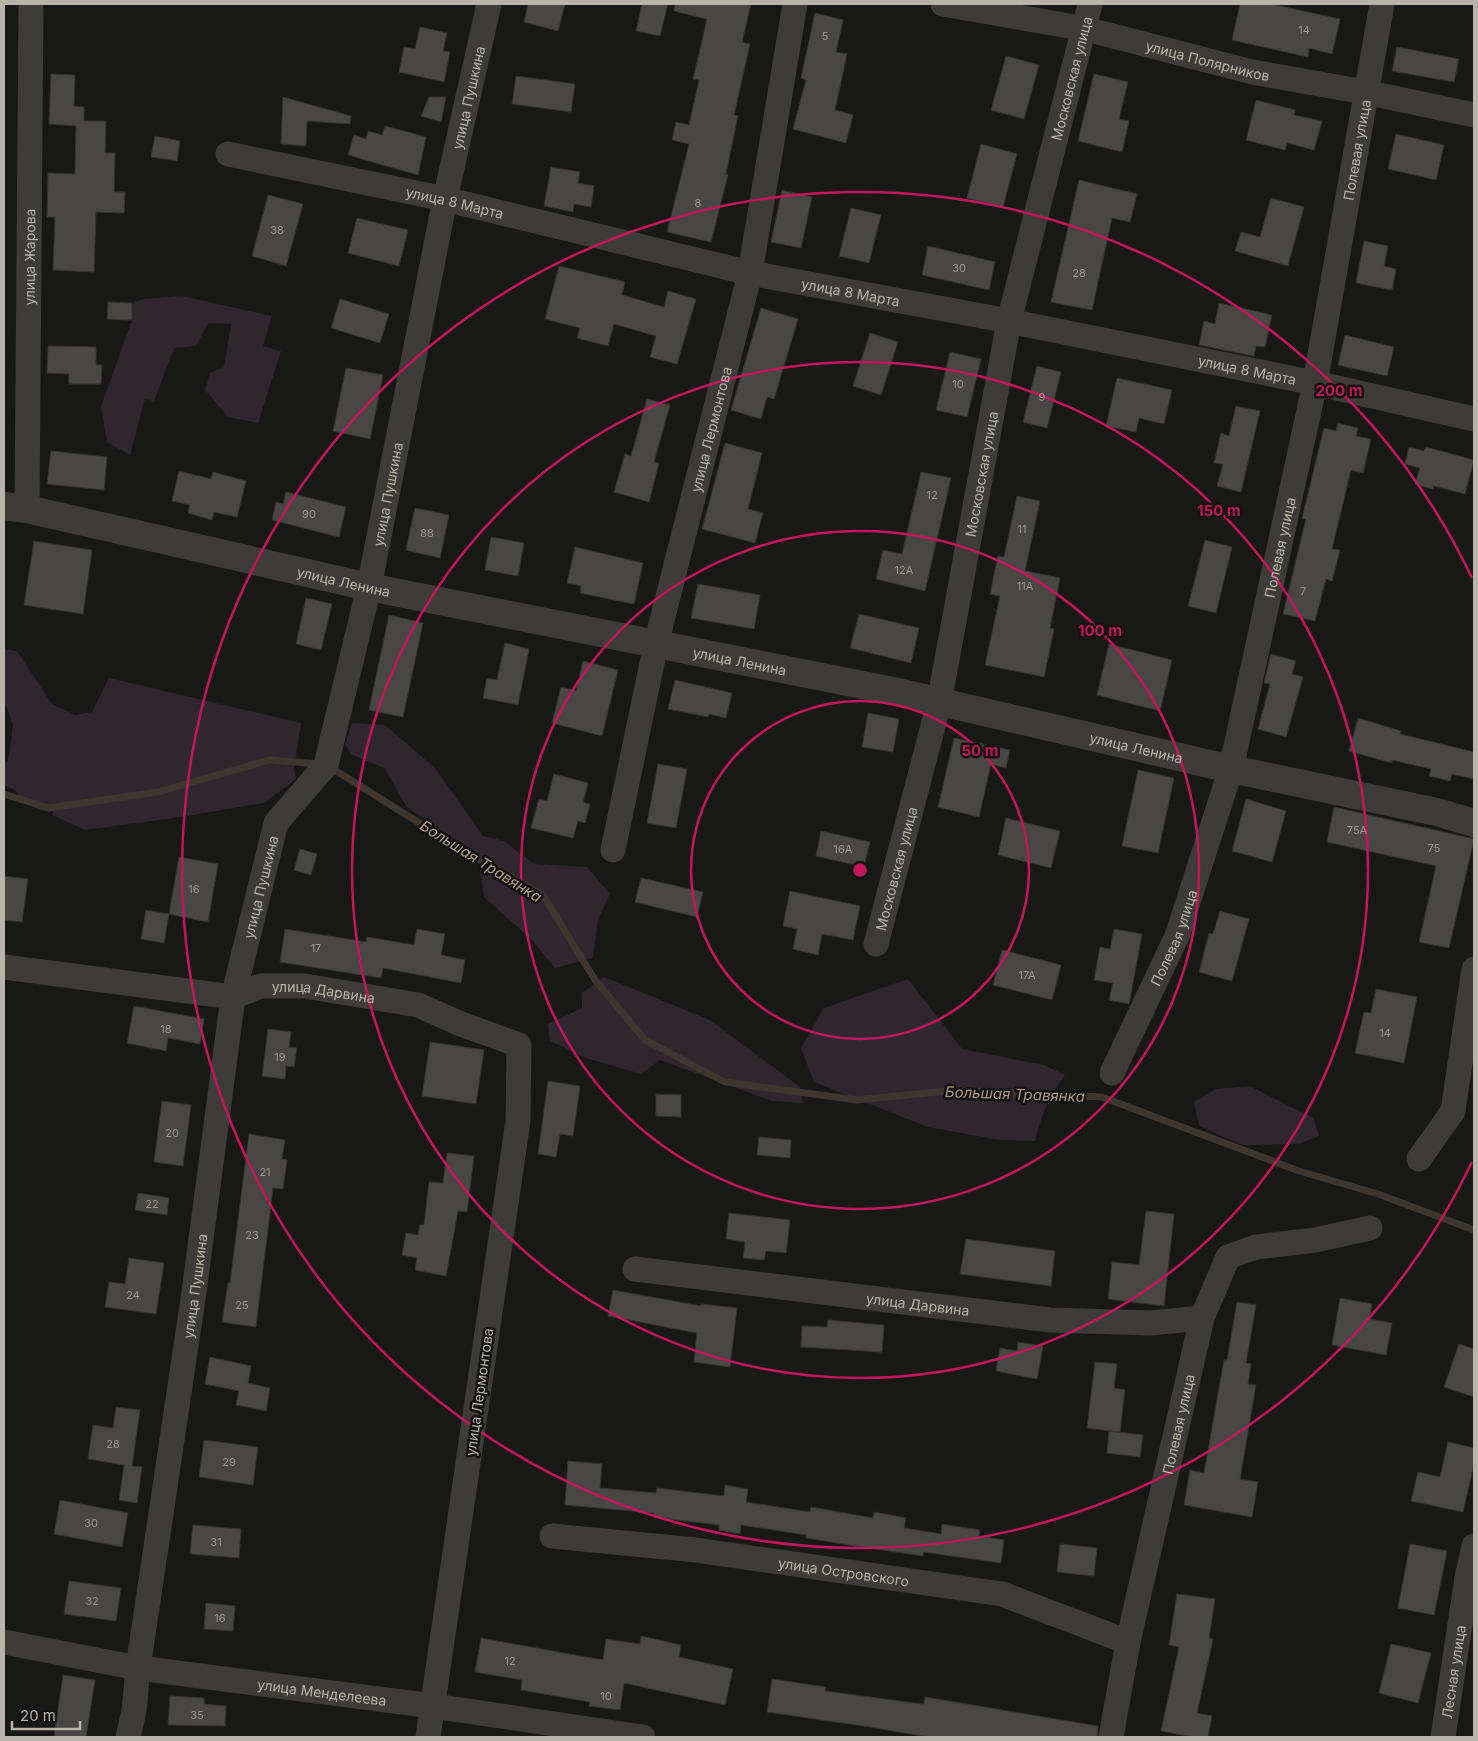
<svg xmlns="http://www.w3.org/2000/svg" width="1478" height="1741" viewBox="0 0 1478 1741" font-family="Inter,sans-serif">
	<style>
		.green { fill: #2f272d }
		.lines { fill: none; stroke-linecap: round; stroke-linejoin: round }
		.stream { stroke: #3d3730; stroke-width: 7 }
		.building { fill: #484744; stroke: #343431 }
		.minor { stroke: #3d3c38; stroke-width: 25 }
		.tertiary { stroke: #3d3c38; stroke-width: 28 }
		.ring { fill: none; stroke: #c2185b; stroke-width: 2.5 }
		.labels { text-anchor: middle; dominant-baseline: central; stroke-width: 5; stroke-linejoin: round; paint-order: stroke }
		.number-label { font-size: 11px; fill: #9b9990 }
		.street-label { font-size: 14px; fill: #b7b4aa; stroke: #131312 }
		.water-label { font-size: 15px; font-style: italic; fill: #ad9b85; stroke: #131312 }
		.centre { fill: #c2185b; stroke: #131312; stroke-width: 2.5 }
		.ring-label { font-size: 15px; text-anchor: middle; font-weight: bold; fill: #c2185b; stroke: #131312; stroke-width: 5; stroke-linejoin: round; paint-order: stroke }
	</style>
	<rect width="100%" height="100%" fill="#181817"/>
	<path class="green" d="M182,296l90,20 -9,30 18,5 -23,72 -30,-6 -23,-27 5,-17 14,-6 7,-43 -23,-1 -12,23 -22,2 -20,53 -9,-2 -15,56 -23,-13 -6,-35 31,-87v-17l12,-4z
		M4,649l13,2 35,53 23,11 17,-3 17,-34 192,45 -7,46 2,10 -32,24 -83,14 -96,13 -33,-15 4,-11 -13,1 -24,-8 -4,-7 -11,-5v-21l4,-3 5,-36 -7,-20h-2z
		M352,723l33,2 50,43 48,68 21,5 30,23 53,3 23,27 -12,25 -5,39 -38,10 -25,-30 -46,-41 -6,-42 -71,-48 -23,-39 -32,-13 -7,-10z
		M604,977l106,43 90,67 3,16 -31,-2 -112,-41 -19,14 -55,-16 -36,-17 -2,-17 34,-16v-15z
		M908,979l54,70 82,16 21,10c-16,20 -24,42 -30,66l-35,-1 -72,-13 -114,-45 -13,-34 23,-40z
		M1250,1086l63,32 6,18 -20,8 -57,1 -43,-19 -5,-24 22,-13z"/>
	<g class="lines">
		<path class="stream" d="M330,767l126,79 87,49 52,85 50,60 80,42 132,18 100,-10 145,7 197,74 79,23 96,36
			M4,794l44,14 110,-16 111,-32 51,4"/>
	</g>
	<path class="building" d="M528,4h37l-7,27 -34,-9z
		M642,4h26l-8,32 -24,-5z
		M675,4h76l-9,38 8,2 -16,71 4,1 -12,58 2,1 -17,67 -44,-10 22,-88 -17,-4 4,-18 13,3 10,-45 -6,-1 14,-60 -33,-8z
		M1240,4h31l69,15 -8,35 -23,-6 -1,9 -76,-17z
		M815,13l28,7 -7,32 11,2 -12,56 18,5 -7,28 -53,-14 13,-49 -5,-2z
		M420,27l27,6 -4,18 7,1 -6,30 -45,-10 5,-25 11,2z
		M1397,47l62,12 -5,23 -62,-11z
		M1006,56l33,9 -15,54 -33,-9z
		M51,74l24,1 -1,31 10,1v14h22l-1,32h10l-1,39h11l-1,21 -28,-1 -2,60 -41,-2 2,-53h-8l1,-44 27,1 1,-48 -27,-2z
		M1094,74l34,8 -9,37 10,2 -7,31 -44,-11z
		M516,76l59,8 -4,28 -59,-8z
		M283,97l68,19 -1,8 -43,-3 -1,25 -25,-2z
		M429,97h17l-5,25 -20,-6z
		M1256,100l39,10 -1,5 28,6 -8,29 -27,-7 -2,7 -39,-10z
		M385,126l41,11 -8,38 -70,-20 6,-20 12,4 2,-8 14,4z
		M1396,134l48,11 -8,35 -48,-11z
		M155,136l25,5 -3,20 -26,-4z
		M981,144l36,10 -14,53 -36,-9z
		M551,167l29,5 -2,11 16,3 -3,21 -17,-3 -1,8 -29,-6z
		M1079,180l58,14 -7,28 -18,-4 -20,92 -41,-8z
		M782,190l30,7 -11,51 -30,-6z
		M268,195l35,9 -17,62 -34,-10z
		M1271,198l33,9 -16,59 -53,-15 6,-19 19,5z
		M851,208l30,7 -12,48 -30,-7z
		M357,218l51,12 -9,36 -51,-13z
		M1364,241l24,5 -4,20 12,3 -4,21 -36,-7z
		M928,246l67,16 -6,28 -67,-15z
		M559,266l66,16 -3,13 42,12 4,-16 28,8 -19,65 -27,-7 6,-21 -42,-12 -6,22 -31,-8 3,-10 -35,-9z
		M340,299l49,15 -9,29 -49,-15z
		M108,302l24,1v17l-25,-1z
		M1219,303l53,12 -7,32 -9,-1 -2,10 -55,-11 5,-24 11,3z
		M761,308l37,11 -24,80 -7,-2 -6,22 -30,-9z
		M870,333l28,9 -17,53 -28,-9z
		M1345,335l49,12 -7,29 -49,-11z
		M48,346l48,1v18h6l-1,19h-32v-10l-22,-1z
		M950,352l31,7 -14,58 -31,-7z
		M1037,366l24,6 -14,56 -24,-6z
		M346,368l37,7 -13,64 -37,-8z
		M1117,378l55,12 -8,34 -25,-6 -3,14 -30,-6z
		M647,399l23,6 -16,57 5,1 -10,39 -35,-10 11,-38 6,2z
		M1236,406l24,5 -19,81 -24,-6 6,-22 -9,-1 7,-30 8,3z
		M1338,423l20,5 -2,8 15,3 -8,34 -12,-3 -19,79 8,1 -8,31 -6,-2 -11,42 -32,-7 23,-95 -4,-1 22,-90 12,3z
		M725,443l37,10 -14,56 15,4 -8,30 -53,-14z
		M1409,447l15,4 2,-4 48,13 -9,34 -31,-8 -1,3 -18,-5 5,-16 -15,-4z
		M51,451l56,6 -3,33 -57,-6z
		M179,471l32,8 2,-7 33,9 -9,36 -23,-5 -2,8 -24,-7 2,-8 -18,-4z
		M921,472l30,6 -26,113 -49,-12 7,-29 19,4z
		M286,492l60,15 -7,30 -67,-17 4,-18 7,2z
		M1017,496l23,5 -15,70 35,7 -10,50 4,1 -10,48 -59,-12 15,-69 -10,-2 8,-38 6,1z
		M415,508l34,7 -9,43 -34,-8z
		M491,537l33,6 -6,33 -33,-6z
		M1205,540l27,7 -16,66 -28,-7z
		M34,541l58,9 -9,64 -59,-9z
		M575,547l68,16 -9,41 -54,-11 1,-7 -14,-3z
		M698,584l62,11 -6,34 -63,-11z
		M306,598l26,6 -11,46 -25,-6z
		M859,614l60,14 -8,35 -61,-15z
		M389,615l34,8 -20,94 -34,-7z
		M505,643l24,6 -11,56 -35,-7 4,-20 10,2z
		M1109,644l63,16 -12,51 -63,-16z
		M1271,654l25,7 -4,13 11,3 -17,60 -28,-8 12,-45 -6,-1z
		M583,661l35,9 -16,66 -50,-13 9,-36 15,4z
		M675,680l57,13 -6,25 -17,-4 -1,3 -40,-8z
		M868,713l31,6 -6,33 -31,-5z
		M1358,718l43,13 -1,3 74,18v27l-22,-5 -2,7 -21,-5 2,-7 -39,-9v3l-43,-12z
		M954,738l56,12 -4,18 -15,-4 -12,53 -41,-10z
		M658,764l29,5 -11,59 -29,-5z
		M1138,770l36,8 -16,75 -36,-7z
		M554,774l34,9 -5,19 7,2 -5,19 -7,-2 -5,17 -42,-10 8,-29 8,2z
		M1246,799l40,12 -14,51 -40,-11z
		M1334,807l140,32 -25,109 -30,-6 17,-76 -109,-24z
		M1006,818l54,13 -9,37 -53,-13z
		M821,831l49,11 -6,25 -48,-11z
		M300,849l17,5 -6,21 -17,-5z
		M179,857l39,7 -10,58 -39,-8z
		M4,876l24,3 -6,43 -18,-2z
		M641,878l62,14 -6,25 -62,-15z
		M790,891l70,15 -7,34 -31,-6 -4,21 -25,-6 4,-20 -14,-3z
		M146,910l23,4 -5,29 -23,-4z
		M1220,911l29,8 -17,62 -33,-9 10,-39 4,1z
		M285,929l81,13 1,-5 47,8 3,-16 28,5 -4,21 24,5 -4,23 -78,-15 -2,10 -101,-16z
		M1114,929l28,5 -13,70 -20,-4 4,-17 -19,-3 6,-33 10,2z
		M1002,950l59,15 -9,35 -59,-15z
		M1376,989l41,8 -13,66 -49,-10 9,-41 7,1z
		M134,1006l70,13 -4,25 -32,-6 -2,13 -39,-8z
		M268,1029l23,3 -2,15 8,1 -3,19 -8,-1 -1,13 -23,-3z
		M430,1042l54,8 -8,54 -54,-8z
		M548,1081l32,5 -7,50 -13,-2 -4,23 -18,-3z
		M656,1094l25,1v22l-25,-1z
		M162,1101l29,4 -8,61 -29,-4z
		M249,1134l36,6 -3,19 5,1 -4,29 -10,-1 -17,139 -34,-5 6,-39h2z
		M759,1137l32,3 -1,18 -33,-3z
		M447,1153l27,3 -7,56 -9,-1 -12,65 -31,-6 2,-12 -15,-3 4,-22 12,2 2,-10h4l5,-43 14,1z
		M138,1193l31,5 -2,17 -32,-5z
		M1146,1211l28,3 -10,92 -56,-7 4,-37 27,3z
		M729,1213l61,7 -4,33 -20,-2 -2,9 -21,-2 2,-16 -19,-3z
		M966,1239l89,12 -4,35 -91,-12z
		M129,1258l35,5 -8,51 -51,-7 4,-25 16,2z
		M613,1290l88,16v-2l36,4 -7,59 -36,-5 3,-29 -89,-17z
		M1340,1298l32,6 -3,15 23,4 -6,32 -54,-10z
		M1237,1302l19,3 -10,58 5,1 -3,20 8,1 -16,94 18,3 -6,35 -68,-12 6,-35 14,3 20,-113h3z
		M828,1320l56,5 -2,27 -81,-5 1,-21 25,1z
		M1018,1342l25,4 -6,33 -41,-8 4,-23 17,3z
		M1459,1344l15,5v48l-30,-10z
		M210,1357l41,9 -3,17 22,5 -4,23 -30,-6 3,-14 -34,-7z
		M1095,1362l22,2 -3,24 11,2 -5,42 -33,-4z
		M116,1407l24,3 -8,56 10,1 -5,36 -18,-3 5,-35 -36,-6 5,-34 20,3z
		M1109,1431l34,4 -3,22 -33,-4z
		M204,1440l54,7 -5,38 -54,-8z
		M1448,1442l26,6v16l-11,48 -52,-11 7,-29 22,5z
		M568,1461l34,3 -2,24 56,5 1,-5 67,8 1,-11 23,4 -2,13 64,10 1,-5 62,11 1,-6 32,6 -2,10 37,6 1,-10 38,6 -1,6 25,4 -3,23 -77,-11 -1,4 -68,-10 -49,-8v-3l-65,-10 -1,9 -21,-4v-5l-66,-8 1,-4 -89,-8z
		M60,1500l68,13 -6,34 -68,-13z
		M193,1525l48,4 -2,29 -49,-4z
		M1060,1544l37,4 -3,28 -37,-4z
		M1410,1544l37,7 -13,64 -36,-7z
		M69,1581l52,7 -5,33 -52,-7z
		M1177,1594l38,5 -6,39 4,1 -16,74 15,3 -4,21h-16l-31,-6 18,-84 -10,-2z
		M206,1603l29,3 -2,25 -29,-2z
		M641,1636l40,9 -2,12 54,12 -8,36 -101,-22 -4,27 -31,-4 1,-4 -69,-12 1,-10 -47,-8 6,-34 122,22 3,-21 34,5z
		M1391,1644l40,9 -13,50 -39,-10z
		M63,1675l32,5 -9,57h-32z
		M772,1679l54,8 -1,4 97,13h2l1,-7 173,29 -1,11h-169l-58,-10 -103,-15z
		M170,1696l34,2v6l22,2 -1,20 -57,-1z"/>
	<g class="lines">
		<g class="minor">
			<path id="s1" d="M943,4l143,25 166,43 113,20 109,23"/>
			<path id="s2" d="M228,154l217,45 305,74 259,48 306,62 159,36"/>
			<path id="s3" d="M27,509l4,-505"/>
			<path id="s4" d="M613,850l43,-206 94,-371 45,-269"/>
			<path id="s5" d="M876,944l63,-241 70,-382 81,-317"/>
			<path id="s6" d="M4,967l229,30 27,-11h45l113,19 43,19 58,21 -1,76 -90,616"/>
			<path id="s7" d="M1112,1073l65,-137 54,-167 84,-386 67,-379"/>
			<path d="M1419,1159l34,-48 21,-142"/>
			<path id="s8" d="M635,1269l415,51 100,3 52,-5"/>
			<path id="s9" d="M552,1536l144,14 306,44 126,48"/>
			<path id="s10" d="M4,1642l134,26 295,38 210,31"/>
			<path id="s11" d="M128,1737l6,-26 4,-43 56,-376 39,-295 43,-174 50,-58 43,-178 76,-388 44,-195"/>
			<path id="s12" d="M1111,1737l17,-95 74,-324 26,-61 28,-10 59,-7 55,-12"/>
			<path id="s13" d="M1443,1737l24,-159 7,-32"/>
		</g>
		<path class="tertiary" id="s14" d="M4,506l23,3 342,78 524,104 338,78 206,43 37,11"/>
	</g>
	<g class="ring">
		<circle cx="860" cy="870" r="169"/>
		<circle cx="860" cy="870" r="339"/>
		<circle cx="860" cy="870" r="508"/>
		<path d="M1472 1162A678 678 0 1 1 1472 578"/>
	</g>
	<g class="labels">
		<g class="number-label">
			<text x="1304" y="30">14</text>
			<text x="825" y="36">5</text>
			<text x="698" y="203">8</text>
			<text x="277" y="230">38</text>
			<text x="959" y="268">30</text>
			<text x="1079" y="273">28</text>
			<text x="958" y="384">10</text>
			<text x="1042" y="397">9</text>
			<text x="932" y="495">12</text>
			<text x="309" y="514">90</text>
			<text x="1022" y="529">11</text>
			<text x="427" y="533">88</text>
			<text x="904" y="570">12А</text>
			<text x="1025" y="586">11А</text>
			<text x="1303" y="591">7</text>
			<text x="1357" y="830">75А</text>
			<text x="1434" y="848">75</text>
			<text x="843" y="849">16А</text>
			<text x="194" y="889">16</text>
			<text x="316" y="948">17</text>
			<text x="1027" y="975">17А</text>
			<text x="166" y="1029">18</text>
			<text x="1385" y="1033">14</text>
			<text x="280" y="1057">19</text>
			<text x="172" y="1133">20</text>
			<text x="265" y="1172">21</text>
			<text x="152" y="1204">22</text>
			<text x="252" y="1235">23</text>
			<text x="133" y="1295">24</text>
			<text x="242" y="1305">25</text>
			<text x="113" y="1444">28</text>
			<text x="229" y="1462">29</text>
			<text x="91" y="1523">30</text>
			<text x="216" y="1542">31</text>
			<text x="92" y="1601">32</text>
			<text x="220" y="1618">16</text>
			<text x="510" y="1661">12</text>
			<text x="606" y="1696">10</text>
			<text x="197" y="1715">35</text>
		</g>
		<g class="street-label">
			<text stroke="none"><textPath href="#s1" startOffset="271">улица Полярников</textPath></text>
			<text stroke="none"><textPath href="#s5" startOffset="888">Московская улица</textPath></text>
			<text stroke="none"><textPath href="#s11" startOffset="1686">улица Пушкина</textPath></text>
			<text stroke="none"><textPath href="#s7" startOffset="959">Полевая улица</textPath></text>
			<text stroke="none"><textPath href="#s2" startOffset="232">улица 8 Марта</textPath></text>
			<text stroke="none"><textPath href="#s3" startOffset="252">улица Жарова</textPath></text>
			<text stroke="none"><textPath href="#s2" startOffset="638">улица 8 Марта</textPath></text>
			<text stroke="none"><textPath href="#s2" startOffset="1042">улица 8 Марта</textPath></text>
			<text stroke="none"><textPath href="#s4" startOffset="432">улица Лермонтова</textPath></text>
			<text stroke="none"><textPath href="#s5" startOffset="482">Московская улица</textPath></text>
			<text stroke="none"><textPath href="#s11" startOffset="1281">улица Пушкина</textPath></text>
			<text stroke="none"><textPath href="#s7" startOffset="554">Полевая улица</textPath></text>
			<text stroke="none"><textPath href="#s14" startOffset="348">улица Ленина</textPath></text>
			<text stroke="none"><textPath href="#s14" startOffset="752">улица Ленина</textPath></text>
			<text stroke="none"><textPath href="#s14" startOffset="1158">улица Ленина</textPath></text>
			<text stroke="none"><textPath href="#s5" startOffset="78">Московская улица</textPath></text>
			<text stroke="none"><textPath href="#s11" startOffset="861">улица Пушкина</textPath></text>
			<text stroke="none"><textPath href="#s7" startOffset="149">Полевая улица</textPath></text>
			<text stroke="none"><textPath href="#s6" startOffset="324">улица Дарвина</textPath></text>
			<text stroke="none"><textPath href="#s11" startOffset="456">улица Пушкина</textPath></text>
			<text stroke="none"><textPath href="#s8" startOffset="285">улица Дарвина</textPath></text>
			<text transform="translate(479 1392) rotate(-82)">улица Лермонтова</text>
			<text stroke="none"><textPath href="#s12" startOffset="320">Полевая улица</textPath></text>
			<text stroke="none"><textPath href="#s9" startOffset="294">улица Островского</textPath></text>
			<text stroke="none"><textPath href="#s13" startOffset="66">Лесная улица</textPath></text>
			<text stroke="none"><textPath href="#s10" startOffset="322">улица Менделеева</textPath></text>
		</g>
		<g class="water-label">
			<text transform="translate(481 861) rotate(32)">Большая Травянка</text>
			<text transform="translate(1015 1094) rotate(2)">Большая Травянка</text>
		</g>
	</g>
	<circle cx="860" cy="870" r="8" class="centre"/>
	<g class="ring-label">
		<text x="1339" y="396">200 m</text>
		<text x="1219" y="516">150 m</text>
		<text x="1100" y="636">100 m</text>
		<text x="980" y="756">50 m</text>
	</g>
	<rect width="1478" height="1741" fill="none" stroke="#b7b4aa" stroke-width="10"/>
	<path d="M12 1721v8h68v-8" fill="none" stroke="#b7b4aa" stroke-width="2.5"/>
	<text x="20" y="1721" font-size="15" fill="#b7b4aa" stroke="#131312" stroke-width="4" paint-order="stroke">20 m</text>
</svg>
